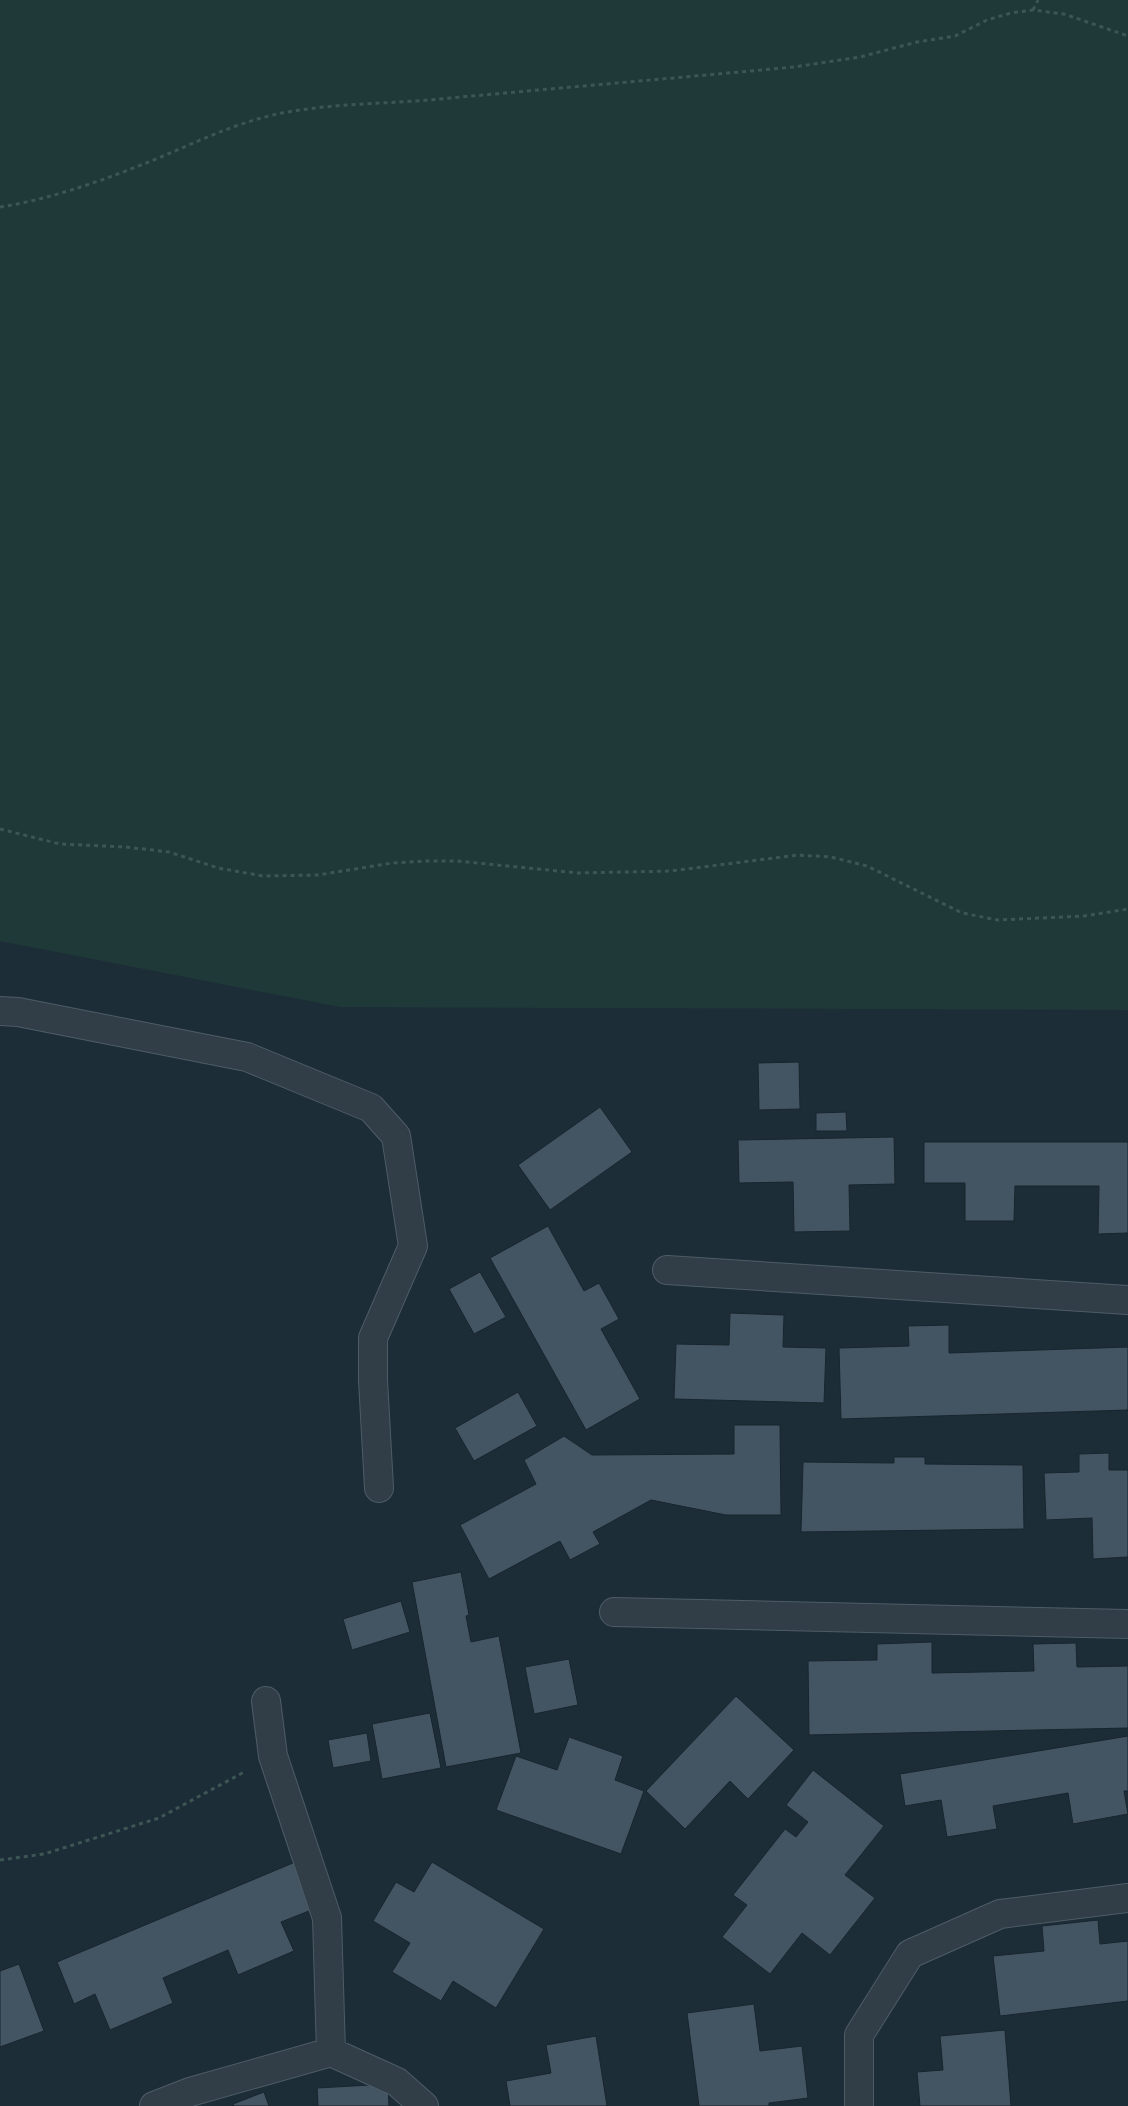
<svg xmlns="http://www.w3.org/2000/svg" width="1128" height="2106" viewBox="0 0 1128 2106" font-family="'Space Grotesk',sans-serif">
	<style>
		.green { fill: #1f3938 }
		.building { fill: #435462; stroke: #19252e }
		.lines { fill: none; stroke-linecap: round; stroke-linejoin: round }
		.street-casing { stroke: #4e5c66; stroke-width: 30 }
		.path { stroke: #3d5554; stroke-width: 3; stroke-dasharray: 4 4; stroke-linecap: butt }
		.street { stroke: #313e48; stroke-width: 28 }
	</style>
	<rect width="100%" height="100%" fill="#1d2d37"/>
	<path class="green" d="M0,0h1128v1010l-788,-3 -340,-66z"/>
	<path class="building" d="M799,1062l1,47 -41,1 -1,-47z
		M600,1107l32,45 -82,58 -32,-45z
		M846,1112l1,19h-31v-18z
		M894,1137l1,47 -46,1 1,46 -56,1 -1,-50 -54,1 -1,-43z
		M924,1142h204v91l-30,1 1,-48h-84l-1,35h-49v-38h-41z
		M548,1226l36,65 15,-8 20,36 -18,10 39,70 -54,31 -96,-172z
		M480,1272l26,45 -32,17 -25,-45z
		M730,1313l54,2 -1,32 43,1 -2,55 -150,-4 2,-55 53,1z
		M949,1325v28l179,-6v63l-287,9 -2,-71 70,-2 -1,-20z
		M518,1392l19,34 -63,35 -19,-33z
		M734,1425h46l1,90h-55l-75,-15 -58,32 7,12 -30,16 -10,-19 -71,38 -29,-54 76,-41 -12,-24 40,-24 28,19 142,-1z
		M1109,1453v17h19v87l-35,2 -1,-41 -46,2 -2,-47 35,-1v-18z
		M894,1457h31v7l98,1 1,64 -223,3 2,-70 91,1z
		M461,1572l8,43 -3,1 5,26 28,-6 22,117 -75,14 -34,-185z
		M401,1601l9,31 -58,18 -9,-31z
		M932,1642v31l102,-2 -1,-27 43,-1 1,24 51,-1v62l-319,7 -1,-74 69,-1v-16z
		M569,1659l9,46 -44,9 -9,-47z
		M736,1696l58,54 -46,49 -18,-18 -45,48 -39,-38z
		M430,1713l11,55 -59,11 -10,-55z
		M367,1733l4,28 -38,7 -5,-28z
		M1128,1736v55h-4l4,23 -55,10 -5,-31 -75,13 4,23 -50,8 -6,-37 -36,6 -5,-32z
		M569,1737l54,19 -8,24 29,11 -23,63 -125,-44 20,-54 41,14z
		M813,1770l71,56 -39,49 30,23 -45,57 -28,-22 -32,41 -48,-37 25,-32 -14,-10 52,-66 11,8 12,-15 -22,-17z
		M300,1860l19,47 -38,15 13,29 -56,24 -10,-25 -65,28 10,25 -63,27 -15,-36 -21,10 -17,-42z
		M432,1862l112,67 -48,79 -43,-27 -12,20 -49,-29 18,-29 -37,-22 23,-39 18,10z
		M1098,1920l2,24 28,-3v60l-128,15 -7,-60 51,-5 -2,-25z
		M19,1964l25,67 -44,16v-76z
		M754,2004l6,47 42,-5 6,52 -39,5v3h-70l-12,-93z
		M1005,2030l6,76h-91l-3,-34 26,-2 -3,-34z
		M596,2036l11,70h-97l-4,-25 45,-8 -5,-28z
		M388,2084l1,22h-71l-1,-18z
		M264,2092l5,14h-35l-1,-2z"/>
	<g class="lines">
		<g class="street-casing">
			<path id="street" d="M0,1011l18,1 229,45 124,51 25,28 17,110 -40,92v42l6,108
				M667,1270l461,30
				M614,1612l514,12
				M266,1701l7,55 54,162 4,134
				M154,2106l36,-14 141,-40 66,30 27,24
				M859,2106v-71l51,-81 90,-40 128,-16"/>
		</g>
		<path class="path" d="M1033,10l5,-10
			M0,207c52,-8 107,-28 156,-48 41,-17 81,-37 126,-46 52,-10 106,-9 158,-14 118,-11 236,-21 354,-32l66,-10 57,-15 38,-6 32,-16 24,-7 22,-3 31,4 64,22
			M0,829l60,15 66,3 43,5 49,16 45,8 55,-1 74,-12 34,-2h31l121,12 93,-2 126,-16 34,2 36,9 95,47 36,7 86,-4 44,-7
			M0,1860l44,-6 115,-36 87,-47"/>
		<use href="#street" class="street"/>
	</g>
</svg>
